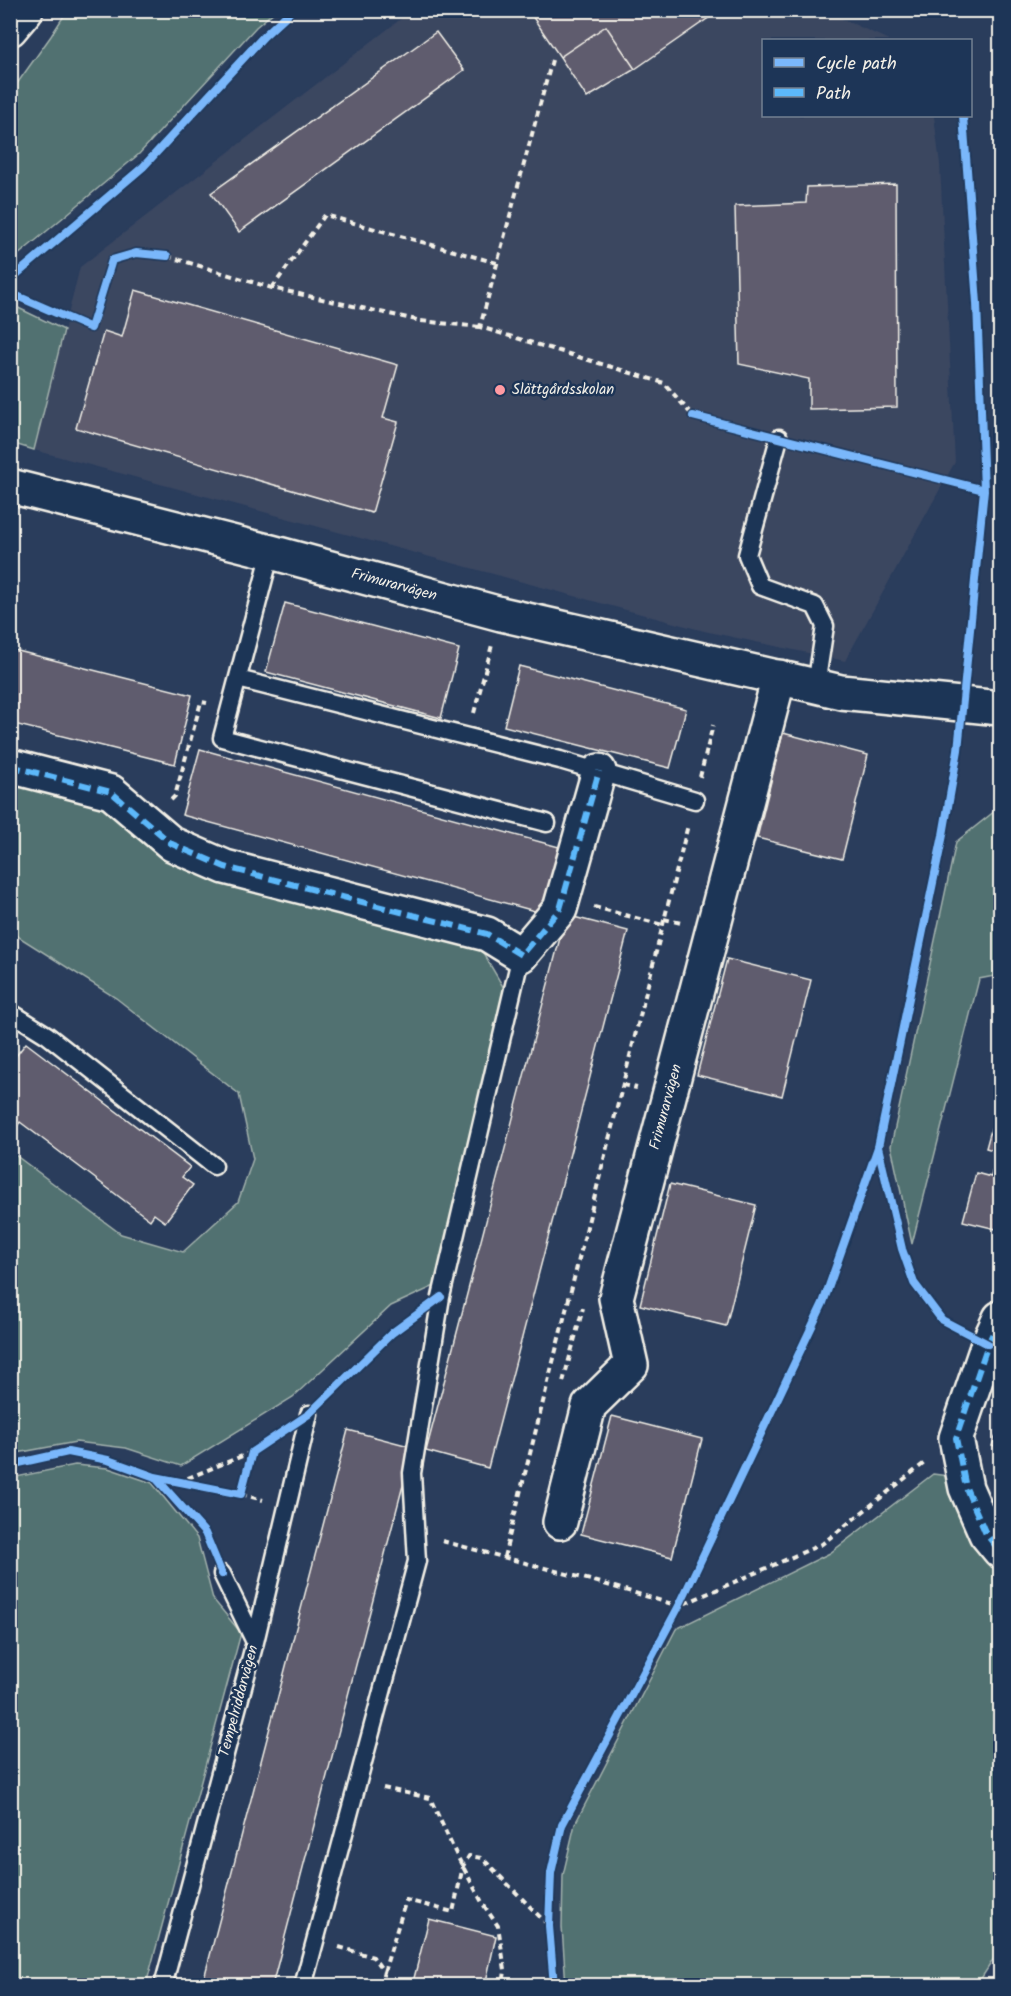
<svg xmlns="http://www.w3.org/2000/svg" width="1011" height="1996" viewBox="0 0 1011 1996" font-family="Kalam,sans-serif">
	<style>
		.built { fill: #3a4661 }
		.green { fill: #517171; stroke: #a2b1ac; stroke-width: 1.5 }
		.building { fill: #5f5b6e; stroke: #f4f1e8; stroke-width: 1.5 }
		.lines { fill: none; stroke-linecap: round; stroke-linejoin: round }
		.lane-casing { stroke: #f4f1e8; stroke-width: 21 }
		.street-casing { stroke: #f4f1e8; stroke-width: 38 }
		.path { stroke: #f4f1e8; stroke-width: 4; stroke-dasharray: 6 4.5; stroke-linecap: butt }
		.lane { stroke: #1d3557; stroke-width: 16 }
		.street { stroke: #1d3557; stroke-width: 33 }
		.quiet { stroke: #5cb8fa; stroke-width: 6; stroke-dasharray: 12 6; stroke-linecap: butt }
		.cycleway-casing { stroke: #1d3557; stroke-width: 11 }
		.cycleway { stroke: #7ab7fb; stroke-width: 8 }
		.poi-dot { fill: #ff9aa2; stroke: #1d3557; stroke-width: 2 }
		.labels { text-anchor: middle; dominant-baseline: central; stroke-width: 5; stroke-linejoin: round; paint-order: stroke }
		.poi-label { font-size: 15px; fill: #f4f1e8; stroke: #1d3557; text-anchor: start }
		.street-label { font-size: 15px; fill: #f4f1e8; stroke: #1d3557 }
	</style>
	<rect width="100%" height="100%" fill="#2a3d5c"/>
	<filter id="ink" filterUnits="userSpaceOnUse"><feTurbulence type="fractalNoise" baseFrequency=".0167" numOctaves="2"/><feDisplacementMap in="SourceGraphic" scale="12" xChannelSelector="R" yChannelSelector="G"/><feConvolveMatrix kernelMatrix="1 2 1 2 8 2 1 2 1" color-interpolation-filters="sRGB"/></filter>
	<g filter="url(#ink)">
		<path class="built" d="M411,11h414l64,29h-125v76h170l6,48 15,298 -110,199 -141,-30 -670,-181 46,-183z"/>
		<path class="green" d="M67,11h208l-19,16 -117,127 -128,107v-169l40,-56z
			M10,304l54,26 -30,120 -23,-7z
			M10,780l95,25 111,71 266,75 26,44 -69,289 -48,22 -98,91 -112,69 -55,-18 -50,-6 -65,12v-302l110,82 62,18 55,-50 15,-43 -14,-65 -123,-96 -105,-66z
			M1000,807v168l-21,4 -67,265 -21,-98 65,-304z
			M75,1465l33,3 44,15 45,55 16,61 28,34 -95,352h-135v-507z
			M933,1474l23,3 19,69 25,25v378l-23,36 -411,1 -4,-59 1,-52 12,-51 101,-195 154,-76z"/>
		<path class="building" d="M528,10h192l-85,59 -29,-43 -46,31z
			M606,26l29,43 -48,29 -27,-41z
			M436,32l28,38 -225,162 -28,-39z
			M896,184l1,223 -88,2v-30l-70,-15 -4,-158 71,-3 1,-16z
			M135,290l263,75 -15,53 15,4 -26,91 -296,-85 28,-97 18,6z
			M285,603l174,46 -18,69 -175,-46z
			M10,649l182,46 -17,69 -165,-41z
			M519,666l167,43 -16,59 -166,-42z
			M783,733l85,22 -26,104 -85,-21z
			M200,749l359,98 -17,66 -360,-98z
			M566,915l62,16 -140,537 -62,-17z
			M727,959l84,21 -29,116 -85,-21z
			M26,1043l164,124 -8,10 11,8 -28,37 -11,-8 -4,6 -130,-98 -10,14v-84l6,4z
			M998,1104l2,1v47l-14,-4z
			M997,1151l3,1v78l-37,-9 13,-48 15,4z
			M670,1184l86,21 -30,121 -86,-21z
			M612,1416l90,23 -30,118 -91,-23z
			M1000,1425v24l-8,-3z
			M348,1430l65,17 -141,539h-70z
			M429,1919l67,17 -11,50h-73z"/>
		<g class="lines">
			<g class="lane-casing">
				<path id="lane" d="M779,438l-32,117 13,31 55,20 10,20 -9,60
					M271,552l-49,186 325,85
					M238,679l322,81 135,40
					M10,1012l37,23 167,131
					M222,1574l33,68
					M163,1986l92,-344 54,-228
					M303,1986l114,-425 -5,-88 29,-176 80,-342"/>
			</g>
			<g class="street-casing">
				<path id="street" d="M10,29l16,-19
					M10,486l261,66 230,62 315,72 25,6 159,16
					M10,766l101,26 61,52 53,23 262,67 34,21 39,-46 39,-138
					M1000,1318l-12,26 -32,94 10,50 20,46 14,17
					M560,1522l29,-116 42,-41 -15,-67 163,-621"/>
			</g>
			<path class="path" d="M552,60l-72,267 184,56 29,33
				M167,256l105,32 149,33 59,6
				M272,288l53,-73 172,48
				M474,713l18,-68
				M700,777l13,-52
				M171,800l4,-4 26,-94 6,1
				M594,907l69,18
				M664,919l17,4
				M623,1085l14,3
				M563,1382l20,-74
				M178,1482l74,-30
				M241,1494l22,6
				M442,1541l152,40 85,25 143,-62 105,-83
				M504,1557l184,-732
				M383,1788l47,10 26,56 27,50 15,22 7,44 -2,16
				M339,1947l34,10 11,15 -4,14
				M384,1972l22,-72 47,12 10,-46 6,-10 13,2 67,68"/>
			<use href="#lane" class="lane"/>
			<use href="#street" class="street"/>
			<path class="quiet" d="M10,766l101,26 61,52 53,23 262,67 34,21 39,-46 39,-138
				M1000,1318l-12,26 -32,94 10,50 20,46 14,17"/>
			<g class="cycleway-casing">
				<path id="cycleway" d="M10,280l133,-113 121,-131 28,-26
					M10,293l81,35 21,-68 24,-7 31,3
					M693,416l291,74
					M878,1147l24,102 12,34 28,37 46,24
					M10,1465l58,-13 40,8 47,17 50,56 17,41
					M155,1477l86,17 11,-42 57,-38 83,-81 49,-36
					M554,1986l-5,-60 2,-53 11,-48 117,-219 144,-303 55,-156 65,-312 15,-85 26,-260 -7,-187 -14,-187"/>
			</g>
			<use href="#cycleway" class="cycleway"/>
		</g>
	</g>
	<circle class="poi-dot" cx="500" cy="390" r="6"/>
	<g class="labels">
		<g class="poi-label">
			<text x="512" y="390">Slättgårdsskolan</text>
		</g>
		<g class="street-label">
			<text transform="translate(394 585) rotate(15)">Frimurarvägen</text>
			<text transform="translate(666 1107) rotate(-75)">Frimurarvägen</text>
			<text transform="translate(239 1701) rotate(-75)">Tempelriddarvägen</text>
		</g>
	</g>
	<rect width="1011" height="1996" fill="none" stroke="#1d3557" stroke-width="36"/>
	<rect x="18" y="18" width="975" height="1960" fill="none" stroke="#f4f1e8" stroke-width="2" filter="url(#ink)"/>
	<rect x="762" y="39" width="210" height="78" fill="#1d3557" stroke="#738091" stroke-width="1.5"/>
	<rect x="774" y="58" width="30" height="9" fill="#7ab7fb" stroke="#738091" stroke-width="1.5"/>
	<text x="816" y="69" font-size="18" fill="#f4f1e8">Cycle path</text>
	<rect x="774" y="88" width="30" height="9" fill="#5cb8fa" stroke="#738091" stroke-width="1.5"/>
	<text x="816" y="99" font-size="18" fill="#f4f1e8">Path</text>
</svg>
